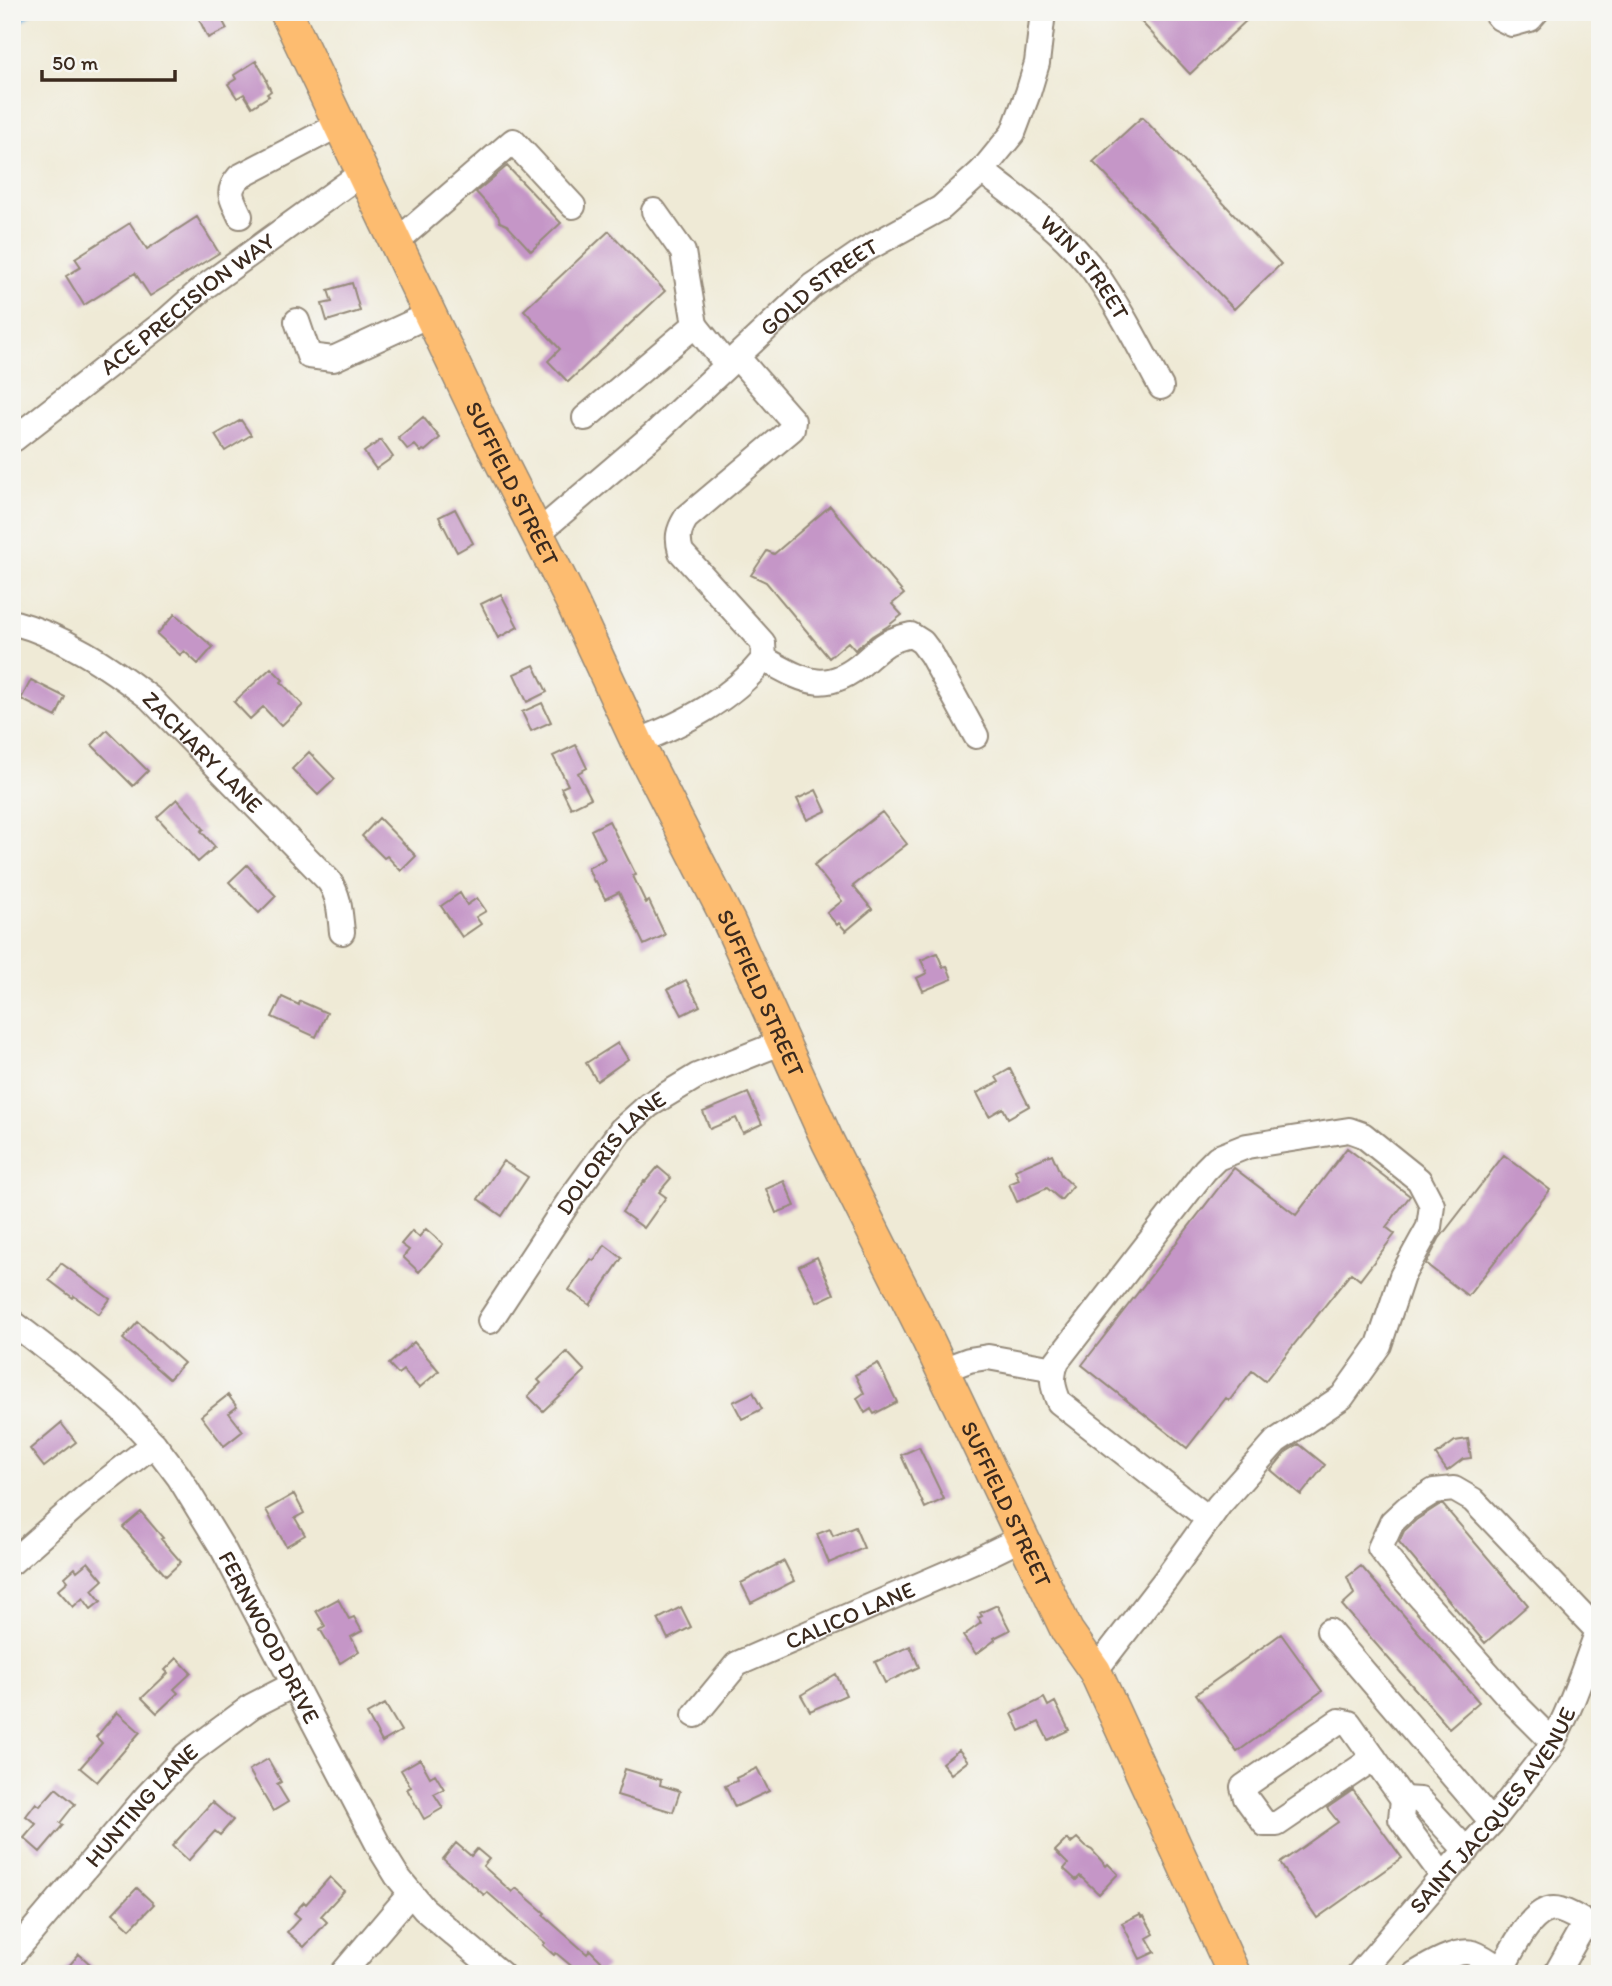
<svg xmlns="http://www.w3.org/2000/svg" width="1612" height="1986" viewBox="0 0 1612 1986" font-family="Itim,sans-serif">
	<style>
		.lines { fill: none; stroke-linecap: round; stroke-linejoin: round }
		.stream { stroke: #67addd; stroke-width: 5 }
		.building { fill: #c596c7 }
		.minor-casing { stroke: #958a7a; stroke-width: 28 }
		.major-casing { stroke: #958a7a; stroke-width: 35 }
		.minor { stroke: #fff; stroke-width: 24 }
		.major { stroke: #fdbc70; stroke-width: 32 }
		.labels { text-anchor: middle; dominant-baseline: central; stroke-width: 7; stroke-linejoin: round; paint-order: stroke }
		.street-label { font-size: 23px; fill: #3b2a1e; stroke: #f6f6f2 }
	</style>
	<rect width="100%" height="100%" fill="#f6f6f2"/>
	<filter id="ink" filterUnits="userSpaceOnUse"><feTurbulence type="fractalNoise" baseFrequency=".0143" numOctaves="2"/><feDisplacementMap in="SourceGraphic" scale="14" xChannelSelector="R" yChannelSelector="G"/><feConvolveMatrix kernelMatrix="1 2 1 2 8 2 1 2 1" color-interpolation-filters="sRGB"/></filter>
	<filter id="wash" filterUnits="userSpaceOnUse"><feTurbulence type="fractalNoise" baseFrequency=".00686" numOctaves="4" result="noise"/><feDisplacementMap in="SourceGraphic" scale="28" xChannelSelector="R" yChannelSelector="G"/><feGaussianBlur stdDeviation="1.57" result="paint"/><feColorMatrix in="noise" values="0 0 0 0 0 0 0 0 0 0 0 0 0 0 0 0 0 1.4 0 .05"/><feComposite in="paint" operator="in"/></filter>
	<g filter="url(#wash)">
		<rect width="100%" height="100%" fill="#efead6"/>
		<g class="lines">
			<path class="stream" d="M12,26l20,-14"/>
		</g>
		<g id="blocks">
			<path class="building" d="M211,12h7l9,17 -19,9 -9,-19z
				M1132,12h110l6,7 -58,55z
				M256,61l11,19 -1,1 5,10 -4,3 2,2 -17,11 -8,-13 -7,4 -9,-14 8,-5 -2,-4z
				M1142,117l139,147 -47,45 -141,-147z
				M507,166l54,57 -30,28 -24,-26 -7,-3 -2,-6 -22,-24z
				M197,217l22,36 -69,43 -15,-23 -51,32 -18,-29 15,-9 -6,-9 55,-35 17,26z
				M609,231l56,60 -97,91 -20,-21 12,-12 -36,-39z
				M352,283l8,28 -33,10 -5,-17 10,-2 -4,-12z
				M423,417l17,21 -15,13 -2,-1 -2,2 -6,-7 -7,5 -10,-12z
				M241,420l10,15 -26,16 -10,-16z
				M381,440l12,17 -17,12 -12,-17z
				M830,506l74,88 -12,10 10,11 -14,11 -16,10 -17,14 -7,-8 -19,16 -63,-76 -15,-7 16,-24 7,3z
				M455,509l18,34 -16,9 -18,-35z
				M501,594l17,33 -20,11 -17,-34z
				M175,614l38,33 -15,17 -14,-13 -4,4 -23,-21z
				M534,665l13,27 -20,10 -13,-28z
				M271,668l12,12 -2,2 22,23 -22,21 -18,-19 -13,12 -16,-17z
				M31,680l34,17 -9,20 -35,-18z
				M542,703l9,19 -20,9 -9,-19z
				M107,730l41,41 -15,15 -41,-41z
				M576,745l11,23 -9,5 13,25 -20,10 -10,-20 7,-3 -15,-29z
				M309,752l26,27 -17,16 -26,-26z
				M816,790l10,21 -19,9 -10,-21z
				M177,799l27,30 -3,2 14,16 -17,15 -41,-45z
				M882,812l25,32 -54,42 19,23 -26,22 -7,-8 -2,2 -10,-12 15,-12 -28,-36z
				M379,818l37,38 -15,15 -14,-15 -3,2 -22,-22z
				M609,821l27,54 -3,1 13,27 3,-2 16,34 -21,10 -25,-53 -14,7 -9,-18 -2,1 -6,-14 17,-9 -14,-29z
				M247,865l29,31 -17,17 -30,-31z
				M460,893l7,12 10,-7 9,13 -10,6 5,7 -19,13 -21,-31z
				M937,953l6,14 4,-1 5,13 -29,12 -6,-13 10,-5 -6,-13z
				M686,980l14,26 -18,9 -14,-26z
				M282,997l17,8 1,-4 27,12 -11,24 -44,-20z
				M618,1043l10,16 -31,22 -11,-18z
				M1010,1069l19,37 -21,12 -5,-10 -14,8 -12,-23 22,-11 -3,-5z
				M748,1093l14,31 -19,9 -7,-15 -26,11 -7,-17z
				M1347,1148l63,48 -24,31 9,7 -35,46 -9,-7 -86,108 -13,-10 -23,30 -3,-3 -39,50 -105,-83 152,-197 62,47z
				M1052,1154l9,21 12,11 -12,14 -14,-12 -30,14 -8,-18 10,-4 -4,-10z
				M1504,1155l46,35 -82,106 -42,-32 13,-25z
				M503,1161l25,16 -26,39 -24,-17z
				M658,1167l13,11 -12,14 7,5 -22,31 -22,-16 22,-31 1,1z
				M784,1181l11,25 -19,7 -10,-24z
				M426,1229l17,15 -24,28 -16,-15 6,-7 -8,-6 11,-13 7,6z
				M605,1245l17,13 -32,47 -21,-15 22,-31 3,2z
				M817,1257l17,37 -17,8 -18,-36z
				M61,1263l49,36 -11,15 -25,-18 -1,2 -24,-18z
				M138,1322l46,41 -15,16 -46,-40z
				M414,1342l25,29 -20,17 -16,-18 -5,4 -9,-10z
				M567,1352l18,19 -42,40 -15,-15 13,-13 -3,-3z
				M878,1363l19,39 -23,12 -3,-5 -6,4 -8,-15 7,-5 -9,-18z
				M753,1392l9,17 -20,10 -9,-17z
				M228,1395l9,12 -8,6 14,18 -19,15 -23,-30z
				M61,1423l15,19 -32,25 -14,-18z
				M1468,1439l3,19 -8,1 -16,12 -11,-16 19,-14z
				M1299,1444l26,21 -24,30 -30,-25 15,-18z
				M919,1447l25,52 -19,9 -24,-53z
				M294,1494l10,19 -9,5 10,17 -19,11 -20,-36z
				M1439,1505h4l85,100 -43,38 -86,-101 5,-11 12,-11z
				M141,1512l22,26 -2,1 20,23 -15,14 -43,-49z
				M855,1527l9,21 -35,15 -12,-29 13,-5 3,7z
				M784,1561l10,20 -43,22 -10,-20z
				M88,1562l15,18 -11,10 9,11 -10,8 -8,-11 -10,9 -15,-17 10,-9 -3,-4 10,-9 2,3z
				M1361,1566l118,136 -30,26 -107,-123 12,-11 -7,-17z
				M338,1599l11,20 5,-2 8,14 -11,6 8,14 -19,12 -20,-34 5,-3 -9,-15z
				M997,1605l13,25 -16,8 1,2 -19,14 -13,-18 18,-13 -3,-5 4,-2 -2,-3z
				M681,1607l10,20 -23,12 -10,-20z
				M1281,1634l41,57 -85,61 -41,-58z
				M910,1646l9,21 -34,16 -10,-21z
				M177,1658l14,15 -17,16 4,4 -21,20 -15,-15 26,-25 -3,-3z
				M836,1674l10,21 -36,16 -9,-16z
				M1044,1698l4,8 7,-4 14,28 -21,10 -9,-18 -19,9 -8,-17z
				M385,1704l16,27 -19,11 -15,-28z
				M117,1712l23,20 -43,50 -17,-14 22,-25 -6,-6z
				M959,1750l9,11 -17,13 -9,-11z
				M268,1759l13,23 -4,2 11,18 -15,9 -24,-41z
				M420,1759l10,18 5,-3 9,15 -10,5 9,14 -19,11 -17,-30 4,-2 -10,-17z
				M757,1768l12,23 -34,16 -10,-21 12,-5 -1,-3z
				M625,1769l36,11 -1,5 20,6 -7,21 -56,-17z
				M56,1788l19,16 -15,19 3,2 -23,27 -16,-14 12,-14 -10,-8 10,-13 4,3z
				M1353,1790l49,68 -85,60 -37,-55 58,-41 -11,-14z
				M212,1802l21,18 -13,15 -5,-4 -27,30 -16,-15z
				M1077,1838l9,9 6,3 14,16 2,-2 10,10 -19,20 -19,-18 -4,4 -12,-11 4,-5 -13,-13 12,-12 4,4z
				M456,1843l15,13 6,-7 12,10 -6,7 29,26 4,-4 29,25 -2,2 44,39 3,-4 17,17 -9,7h-17l-25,-21 -2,2 -11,-10 2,-2 -58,-51 -3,3 -41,-36z
				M330,1877l14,14 -23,25 6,6 -23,25 -17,-15 13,-14 -6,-5 10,-11 2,2z
				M137,1888l17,16 -24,25 -17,-16z
				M1140,1914l2,3 2,-1 10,18 -7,4 8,14 -15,7 -18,-36z
				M79,1954l22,20h-39z"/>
		</g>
	</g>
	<g filter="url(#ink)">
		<use href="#blocks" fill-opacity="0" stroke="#958a7a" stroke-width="2"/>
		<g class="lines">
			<g class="minor-casing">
				<g id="minor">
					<path d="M1495,12l5,6 12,6 18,-5 6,-7"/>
					<path id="s1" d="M982,171c39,30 82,60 112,100 26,37 46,77 67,116"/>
					<path d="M654,211l29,41 12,73"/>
					<path d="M240,216c-7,-17 -15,-23 -1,-39l101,-53"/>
					<path d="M396,242l117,-101 60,65"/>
					<path d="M297,321l12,35 24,3 98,-45"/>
					<path d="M585,418l110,-93 32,40"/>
					<path id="s2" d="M14,439l153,-119 36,-32 160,-116"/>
					<path id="s3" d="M538,533l114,-97 160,-150 51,-35 78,-43 41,-37 31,-38 15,-40 9,-30 6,-51"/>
					<path id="s4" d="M12,622c52,14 95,43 138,76l179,183c11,16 11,34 13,51"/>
					<path d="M764,659c39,21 61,37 100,3 18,-16 23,-22 47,-27l11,7 9,12 45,82"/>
					<path d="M637,742c47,-19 94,-42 127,-83l-1,-16 -82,-91c-4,-14 -3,-21 5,-34l106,-89 1,-8 -56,-64"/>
					<path id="s5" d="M490,1321l81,-123 50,-68 28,-25 48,-29 86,-34"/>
					<path id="s6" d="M12,1322l70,54 39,33 33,35 25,33 44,72 158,301 16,26 27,33 77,65"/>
					<path d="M942,1370l27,-10 19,-3 66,12"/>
					<path d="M12,1562l75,-66 67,-52"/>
					<path d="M1329,1631l163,191"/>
					<path d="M1095,1671l71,-92 53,-74 57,-64 66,-44 37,-52 23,-69 27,-49 3,-22 -13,-25 -56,-45 -14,-5 -102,16 -30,12 -12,12 -148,191c-7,16 -4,27 2,41l150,117"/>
					<path id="s7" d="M695,1715l42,-51 236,-102 49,-24"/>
					<path d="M1374,1758l-97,66h-12l-19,-26 -3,-11 96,-66 10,2 54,76"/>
					<path d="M1443,1876l-42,-57 2,-20 17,1 47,51"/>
					<path id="s8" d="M12,1955l134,-158 40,-42 66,-49 41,-21"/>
					<path d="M1501,1970c12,-20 32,-68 59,-60 14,4 27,14 40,22"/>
					<path d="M342,1974l68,-80"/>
					<path id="s9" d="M1359,1974l84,-98 49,-54 56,-72c22,-37 35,-79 50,-119l-125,-131 -19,-11 -20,2 -27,17 -15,14 -12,26 25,32 110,124 38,38"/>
					<path d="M1415,1974c13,-8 43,-26 58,-21 12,4 24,14 34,21"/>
					<path d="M1556,1974l29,-51"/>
				</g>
			</g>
			<g class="major-casing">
				<g id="major">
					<path id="s10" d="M286,12l200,420 85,168 66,142 92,180 99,220 100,198 139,291 28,40 139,303"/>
				</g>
			</g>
			<use href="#minor" class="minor"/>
			<use href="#major" class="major"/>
		</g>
	</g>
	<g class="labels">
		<g class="street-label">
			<text stroke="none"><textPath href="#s1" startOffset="142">WIN STREET</textPath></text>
			<text stroke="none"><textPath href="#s3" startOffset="374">GOLD STREET</textPath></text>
			<text stroke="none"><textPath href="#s2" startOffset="220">ACE PRECISION WAY</textPath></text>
			<text stroke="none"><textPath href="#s10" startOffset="523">SUFFIELD STREET</textPath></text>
			<text stroke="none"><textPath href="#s4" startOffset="234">ZACHARY LANE</textPath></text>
			<text stroke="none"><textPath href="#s10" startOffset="1090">SUFFIELD STREET</textPath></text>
			<text stroke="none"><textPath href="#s5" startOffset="208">DOLORIS LANE</textPath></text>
			<text stroke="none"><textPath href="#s10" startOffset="1657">SUFFIELD STREET</textPath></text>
			<text stroke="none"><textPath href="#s7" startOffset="189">CALICO LANE</textPath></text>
			<text stroke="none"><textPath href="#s6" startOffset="413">FERNWOOD DRIVE</textPath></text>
			<text stroke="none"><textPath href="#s8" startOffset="198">HUNTING LANE</textPath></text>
			<text stroke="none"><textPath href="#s9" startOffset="212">SAINT JACQUES AVENUE</textPath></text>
		</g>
	</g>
	<rect width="1612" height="1986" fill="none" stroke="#f6f6f2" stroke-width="42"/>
	<path d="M42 70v10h133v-10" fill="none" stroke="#3b2a1e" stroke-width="3.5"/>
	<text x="52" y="70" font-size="21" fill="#3b2a1e" stroke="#f6f6f2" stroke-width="5" paint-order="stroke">50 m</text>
</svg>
